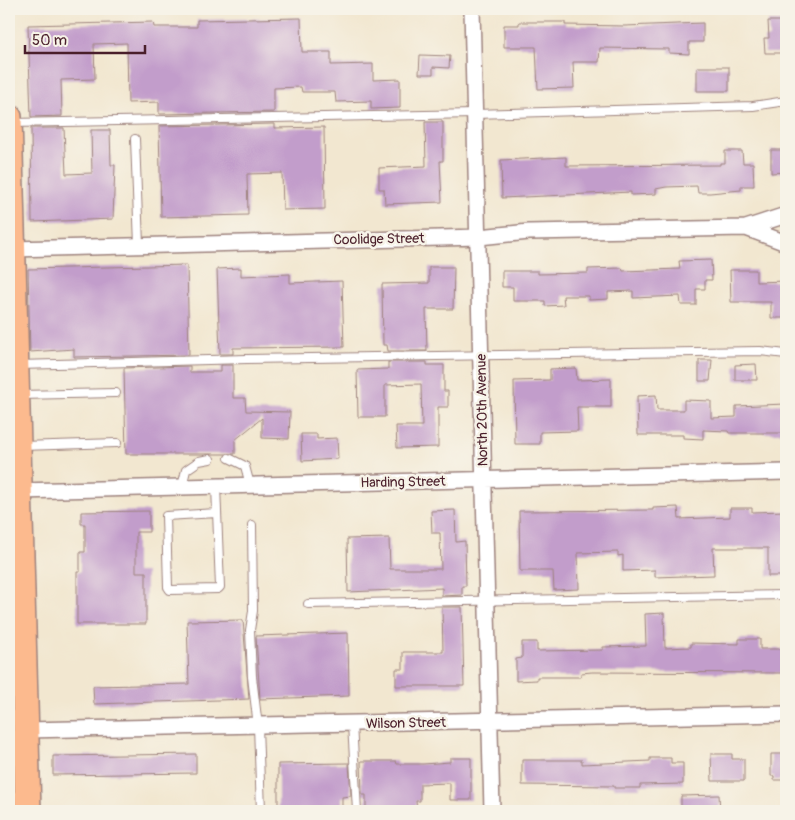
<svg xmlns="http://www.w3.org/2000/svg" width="795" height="820" viewBox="0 0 795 820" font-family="Pangolin,sans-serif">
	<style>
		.building { fill: #c29dcb }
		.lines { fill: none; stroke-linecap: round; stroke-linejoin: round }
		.service-casing { stroke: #9e837e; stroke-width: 10 }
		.minor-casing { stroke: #9e837e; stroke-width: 18 }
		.primary-casing { stroke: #9e837e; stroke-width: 28 }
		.service { stroke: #fff; stroke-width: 8 }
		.minor { stroke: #fff; stroke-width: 15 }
		.primary { stroke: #fcba8e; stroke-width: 25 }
		.labels { text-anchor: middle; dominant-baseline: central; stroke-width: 5; stroke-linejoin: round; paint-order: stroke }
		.street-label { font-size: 14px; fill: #4a1f2b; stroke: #f7f3e8 }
	</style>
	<rect width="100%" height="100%" fill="#f7f3e8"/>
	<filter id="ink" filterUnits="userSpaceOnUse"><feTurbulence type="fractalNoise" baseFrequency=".02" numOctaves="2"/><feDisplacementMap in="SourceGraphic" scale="10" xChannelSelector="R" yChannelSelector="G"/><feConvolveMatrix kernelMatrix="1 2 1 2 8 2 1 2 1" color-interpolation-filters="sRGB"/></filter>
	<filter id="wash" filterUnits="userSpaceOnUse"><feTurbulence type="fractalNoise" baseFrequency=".0096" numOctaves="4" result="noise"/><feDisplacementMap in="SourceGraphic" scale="20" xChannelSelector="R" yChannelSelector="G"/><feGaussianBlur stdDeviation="1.12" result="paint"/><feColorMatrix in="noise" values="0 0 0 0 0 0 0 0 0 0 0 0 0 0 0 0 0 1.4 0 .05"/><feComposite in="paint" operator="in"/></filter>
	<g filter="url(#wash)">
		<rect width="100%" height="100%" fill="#f2e7d0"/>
		<g id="blocks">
			<path class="building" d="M301,18l1,34h29v13l42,-1v16l27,-1v29l-29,1v-8l-35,1 -1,-10h-33l-1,-5 -27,1v24l-115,2v-12l-31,1 -1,-60 -33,1 1,35 -34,1 1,36 -31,1 -3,-92 125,-3 1,5h43v-7z
				M768,21h18v32h-21l-1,-15h5z
				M519,22h46v3l60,1 78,-3v19h-14v12l-20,-1v-4l-69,-1 -1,14h-26l1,26 -36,1 -2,-42h-32v-22h15z
				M420,55l30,1 -1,12 -16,-1v7h-14z
				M697,67h32v24h-32z
				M425,122h18v39h-3l2,41 -57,2 -1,-15h-5v-21l47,-2z
				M275,124v4l49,-1 1,82 -42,1 -1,-37 -35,1 1,41 -87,2 -2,-91z
				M31,128h33l2,46 26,-1 -1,-43h19l1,35h4l-2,54 -81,3z
				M771,150h15v22l-15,1z
				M725,151h17l1,12h10l1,23h-13v4l-31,3h-12l-1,-7 -31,1 -10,2v5l-25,1v-3l-129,6 -1,-38 65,-3v9l154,-1v-2h5z
				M711,260l1,20h-7v9h-9v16h-15l-1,-9 -47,2v-7l-25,1v7l-19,1v-4h-26l1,9 -19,1v-5h-32v-14h-11v-16h36v3l50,-1v-4l34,-1 1,3 57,-2 -1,-8z
				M187,265l2,90 -115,2v-8l-44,3 -2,-83z
				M429,267h25l-1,42h-27l1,42h-39l-1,-6h-4l-1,-61 47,-1z
				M241,268v8l49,-2v9l52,-2 2,66 -111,1v6h-13l-3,-85z
				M730,270h26v12l30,-1 -1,37h-14v-16h-40z
				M699,360h13l-2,21h-11z
				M388,362h39v3h17v26h4v16h-10v40l-41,1 -1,-22h26l-1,-42 -36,1v32h-27l-1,-47 31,-1z
				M756,364l1,16h-22v-15z
				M221,365h12v33h12l1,13 44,1 -1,27 -27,-1v-20l-27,22v14h-109l-2,-86 66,-2v6h31z
				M576,368l1,12 34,-1v28h-34l1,24 -38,1v12h-25l-1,-63 36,-1v-11z
				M656,395l1,15h27v-10l27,1v17l25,-1v-11l50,-2v29h-57l-1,-2 -25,-1v9l-20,-1v-3h-45l-1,-39z
				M301,434h16v5l20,-1 1,21 -36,2z
				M678,507l1,12 51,-2v-9h22v4l34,-1v65h-18v-28h-55l1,27 -59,2v-7l-32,1v-16l-5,1v-4l-40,1 1,36 -25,1 -1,-19h-33l-1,-60 134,-1v-2z
				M455,510l1,32 9,-1 1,45h-4v9l-20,1v-8l-94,4 -1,-53 42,-1 1,31h51l-1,-36h-8l-1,-22z
				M149,511v21h-13v40h10v52h-69v-52h3v-20h5v-28h-4v-12z
				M442,607h20l2,79h-68v-17h7v-17h40z
				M664,613l1,35 26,-1v-4l48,1v-5h21v10h26v24l-194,-1 -11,1v4h-44v3l-21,1v-22l6,-1v-16h15v9l66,-1v-3l43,-1 -1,-32z
				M243,620l6,79 -155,5 -1,-18 96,-2 -2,-63z
				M348,633l1,63 -89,3 -4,-63z
				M196,754v19l-143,2v-19z
				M711,754h21v5h12v22h-32z
				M771,754h15v26h-12v-4h-3z
				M450,758h21v42h-21v-17l-30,1v17h-4l1,10h-51v-16h-4l-1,-34h35l1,3h26l27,-2z
				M650,758h21v5h12v21l-43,1v3h-26v-2l-92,-1v-25h60v4l68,-3z
				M349,763l2,33 -9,1v14h-64v-47z
				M719,795l1,16h-39v-15z"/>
		</g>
	</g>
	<g filter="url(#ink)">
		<use href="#blocks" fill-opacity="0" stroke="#9e837e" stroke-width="1"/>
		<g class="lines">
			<g class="service-casing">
				<path id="service" d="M11,123l464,-9 278,-8 33,-5
					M135,139l4,106
					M18,365l229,-6 513,-8 26,3
					M19,395l97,-2
					M22,446l95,-3
					M229,458l16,8 5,19
					M216,486l4,101 -2,2 -48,1 -2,-3 -2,-71 51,-3
					M182,487l4,-17 13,-9 11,-2
					M252,525l1,86 -3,19 2,47 6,49 3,85
					M308,604l478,-9
					M352,724l5,87"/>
			</g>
			<g class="minor-casing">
				<path id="minor" d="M472,9l20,802
					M746,228l40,15
					M13,249l466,-12 50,-5 217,-4 40,-13
					M19,491l767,-19
					M26,730l760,-16"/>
			</g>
			<g class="primary-casing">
				<path id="primary" d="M9,117l19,694"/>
			</g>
			<use href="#service" class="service"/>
			<use href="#minor" class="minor"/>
			<use href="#primary" class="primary"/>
		</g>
	</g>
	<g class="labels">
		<g class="street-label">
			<text transform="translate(379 239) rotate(-1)">Coolidge Street</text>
			<text transform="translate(482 410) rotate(-91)">North 20th Avenue</text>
			<text transform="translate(403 482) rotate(-1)">Harding Street</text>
			<text transform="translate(406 723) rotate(-1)">Wilson Street</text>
		</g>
	</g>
	<rect width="795" height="820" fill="none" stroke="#f7f3e8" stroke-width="30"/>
	<path d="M25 45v8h120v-8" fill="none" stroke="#4a1f2b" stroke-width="2.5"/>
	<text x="32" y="45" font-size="15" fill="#4a1f2b" stroke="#f7f3e8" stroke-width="4" paint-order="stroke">50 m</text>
</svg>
